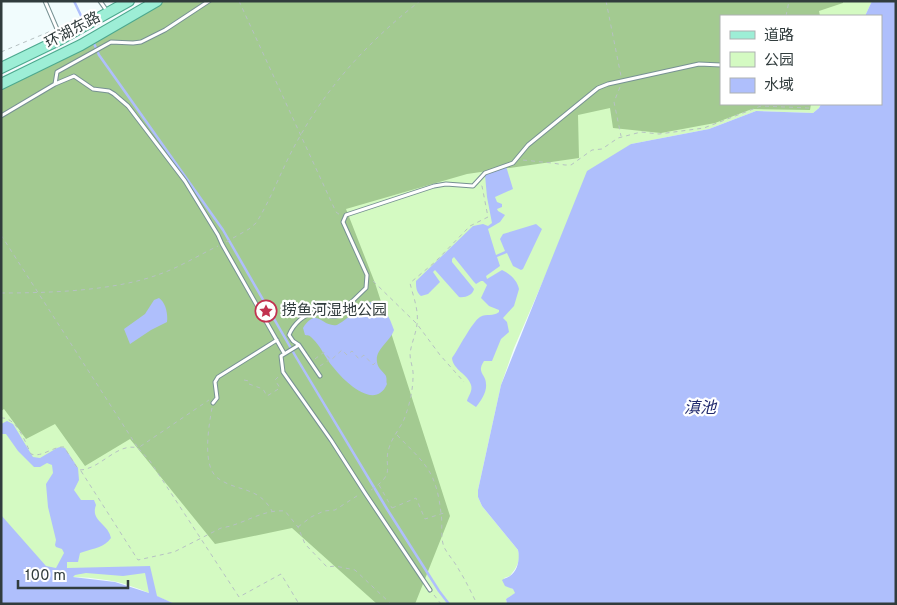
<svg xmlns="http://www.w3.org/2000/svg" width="897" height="605" viewBox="0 0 897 605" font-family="Overpass,'Noto Sans SC',sans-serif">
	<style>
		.green { fill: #d4fac2 }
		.forest { fill: #a3ca91 }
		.water { fill: #afbffc; fill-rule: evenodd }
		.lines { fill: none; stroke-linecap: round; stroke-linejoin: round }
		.stream { stroke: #afbffc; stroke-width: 2.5 }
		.service-casing { stroke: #779193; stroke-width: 5 }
		.primary-casing { stroke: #4da88e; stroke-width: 12 }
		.path { stroke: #b6c1c2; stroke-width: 1; stroke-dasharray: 4 4; stroke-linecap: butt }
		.service { stroke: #fff; stroke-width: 3 }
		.primary { stroke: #9deed6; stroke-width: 10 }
		.path-bridge { stroke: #b6c1c2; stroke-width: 1; stroke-dasharray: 4 4; stroke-linecap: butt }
		.labels { text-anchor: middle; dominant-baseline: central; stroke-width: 4.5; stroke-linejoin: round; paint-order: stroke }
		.street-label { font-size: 15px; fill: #313c3d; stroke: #fff }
		.poi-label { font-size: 15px; fill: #313c3d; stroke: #fff; text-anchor: start }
		.water-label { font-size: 16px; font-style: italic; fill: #212a6e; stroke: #fff }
	</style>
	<rect width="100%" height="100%" fill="#f1fcfd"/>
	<path class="green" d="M164,1h708l-7,15h-144v88h100l-2,4 -6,5 -57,-2 -47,18 -78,15 -85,130 -32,74 -13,37 -23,105v7l4,9 36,44c3,11 -1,17 -8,26l-6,2 5,9 6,3 1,3 -10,6 1,5h-332c-19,-8 -38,-17 -58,-22 -37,-8 -78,-5 -116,-6v-488z"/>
	<path class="forest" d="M164,1h679v2l-24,8 1,5h-99v88h90l-1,6 -58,-1 -37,14 -54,10 -48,-5 -3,-20 -32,7 1,43 -112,16 -121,35 29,74 75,233 -35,88h-38l-85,-76 -77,16 -85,-105 -45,27 -30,-42 -29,15 -22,-30 -3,2v-323z"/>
	<path class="water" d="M872,1h24v603h-389l-1,-5 9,-6 -2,-4 -8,-3 -3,-6c3,-2 5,-2 8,-4 8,-5 10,-18 8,-26l-36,-44 -4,-9v-7l23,-105 86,-214 44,-27 78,-15 47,-18 57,2 6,-5 2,-4h60v-88h-16z
		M506,166l7,23 -18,8 2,5 5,2v3l-5,2 1,2 7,4 -5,7 -12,7 8,26 9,-4 -5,-12 3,-5 33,-10 6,5 -19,40 -2,1 -8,-4 -6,-13 -10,4 3,9 -14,10 1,3 15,-9c8,4 15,10 17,19l-5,17 -11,12 4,4 2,10 -8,7 -9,22h-8c-8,12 2,13 2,23 1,8 -5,17 -10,23l-9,-6c1,-5 6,-10 4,-16 -3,-11 -18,-15 -19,-27 6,-8 20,-36 28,-41 7,-4 13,0 19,-5v-2l-10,-4 -8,-8 6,-13 -4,-4h-2l-5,3 -2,-2 -20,-25 -2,2v3l22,27c-1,6 -9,9 -15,8l-24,-27 -2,2 7,10 -12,12 -7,2c-5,-4 -5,-9 -5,-15l57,-55 10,-2 5,2 4,-3 -5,-26 -2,-22 2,-2z
		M159,298c7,5 9,16 8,24l-16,8 -21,14 -6,-15 21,-15 9,-14z
		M369,302c15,2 21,16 25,28 -4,12 -19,19 -17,32 1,7 6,9 9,14 1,3 0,6 1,8 -12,28 -44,-4 -54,-17 -8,-9 -12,-21 -21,-29 -3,-3 -2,-2 -7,-3l-2,-7c14,-22 19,0 34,-3 3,-1 28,-20 32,-23z
		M7,421l6,3 20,33 7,1 17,-10 3,-1 5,1 13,20 1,12 -5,10 7,10h13l2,5c-6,16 12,18 15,33 -7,10 -17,10 -28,14l-3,1 -2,9h-11v6l83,-2 7,30 18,8h-174v-89l45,51 10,2 8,-15 -2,-4 -6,-2 -1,-2 1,-5 -8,-33 -2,-23 7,-11 -1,-8 -5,-2 -7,4h-6l-16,-16 -12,-17h-5v-10zM86,573l37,3 22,-3 4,20 -34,-11 -42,-5 2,-2z"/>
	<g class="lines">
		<path class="stream" d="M74,1l10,21
			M93,41l6,14 124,175 73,127 91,152 52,82 10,13"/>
		<g class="service-casing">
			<path id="service" d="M45,1l15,35
				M100,1l7,10
				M55,84l19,-8 19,13 16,2 5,3 14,12 57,75 33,54 4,9 62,109
				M1,116l54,-32 2,-12 54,-30 22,1 8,-1 24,-12 44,-29
				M299,345l-18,11 2,16 48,68 34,53 65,97
				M320,376l-21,-31 -6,-4 -4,-6c4,-10 16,-23 28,-22 8,1 12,5 20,3l29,-28 1,-13 -24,-53 3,-7 88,-29 12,-2 27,2 12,-13 28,-10 15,-18 70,-57 10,-4 91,-20 22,1
				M213,403l4,-5 -2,-16 3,-5 59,-37"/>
		</g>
		<g class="primary-casing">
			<path id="primary" d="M1,68l60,-29 68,-38
				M1,84l80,-39 76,-44"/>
		</g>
		<path class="path" d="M239,1l97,211 4,3
			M606,1l15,75
			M786,16l3,-15
			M62,26l19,-9
			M1,52l50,-21
			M620,87l-6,15 7,34
			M523,160l29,3 13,2h6l21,-15 10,-1 16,-11 23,-6 18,2 45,-6 57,-22 48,2 2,-4
			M1,235l137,213 71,-48
			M226,242l23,-13 7,-6c17,-27 27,-58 43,-85 30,-54 72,-99 121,-137
			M373,281l44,43 23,31 24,27
			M1,293c48,0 114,-2 159,-19 20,-7 39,-19 58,-28
			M315,359l9,-7 7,8 11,-10 5,5 5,-4 7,8 5,-4 9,10 5,-5
			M320,366l9,-6
			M244,380l5,1v3l14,5 4,7 13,-8 -5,-8 4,-4
			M212,408c-3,17 -11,60 7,71 19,13 39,7 53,32
			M1,418c16,-1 24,24 30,36 11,4 22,-8 33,-7l12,19 4,4c21,-1 37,-28 58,-22l12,13 89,136 42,-23 18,30
			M397,435c28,29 39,35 44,78 2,11 -1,24 3,34 4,8 11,15 15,23 7,11 12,22 18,34
			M81,471l57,89 36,-8 47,-24c22,-3 41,-19 64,-17l13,16 7,17 22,23 8,-1 20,4 36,34
			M379,485l13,23
			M371,490c28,-19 10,-22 19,-45 4,-11 13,-20 16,-31 4,-11 7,-26 7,-37 1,-8 -3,-15 -3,-23 1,-10 6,-20 7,-30 2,-14 -4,-28 -7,-41l25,-21 35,-36 18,-9 -6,-31 -2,-1
			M298,527l13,-10 13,-6 11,-1 25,-16
			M434,595l7,9"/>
		<use href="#service" class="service"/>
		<use href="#primary" class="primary"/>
		<path class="path-bridge" d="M392,508l24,-10 9,21 22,-7"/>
	</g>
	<defs>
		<g id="sight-ring" transform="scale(1.125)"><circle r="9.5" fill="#fff" stroke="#c2324f" stroke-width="1.5"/><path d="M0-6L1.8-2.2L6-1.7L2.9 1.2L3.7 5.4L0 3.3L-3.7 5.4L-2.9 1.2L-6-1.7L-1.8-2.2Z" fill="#c2324f"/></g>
	</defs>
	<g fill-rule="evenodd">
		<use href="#sight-ring" x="266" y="311"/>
	</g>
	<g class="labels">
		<g class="street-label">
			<text transform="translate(73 31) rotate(-28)">环湖东路</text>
		</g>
		<g class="poi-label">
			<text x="282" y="311">捞鱼河湿地公园</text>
		</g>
		<g class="water-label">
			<text x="700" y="409">滇池</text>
		</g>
	</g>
	<rect width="897" height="605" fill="none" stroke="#313c3d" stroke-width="5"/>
	<rect x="720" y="15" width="162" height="90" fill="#ffffff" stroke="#adb1b1"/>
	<rect x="730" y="31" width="25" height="8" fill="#9deed6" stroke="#adb1b1"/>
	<text x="764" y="40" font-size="15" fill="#313c3d">道路</text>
	<rect x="730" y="52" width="25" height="15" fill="#d4fac2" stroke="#adb1b1"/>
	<text x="764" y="65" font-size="15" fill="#313c3d">公园</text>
	<rect x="730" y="78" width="25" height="15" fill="#afbffc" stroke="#adb1b1"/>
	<text x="764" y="90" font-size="15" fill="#313c3d">水域</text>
	<path d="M18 580v8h110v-8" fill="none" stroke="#313c3d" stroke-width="2.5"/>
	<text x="25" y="580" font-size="15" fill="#313c3d" stroke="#ffffff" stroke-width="4" paint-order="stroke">100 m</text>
</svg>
